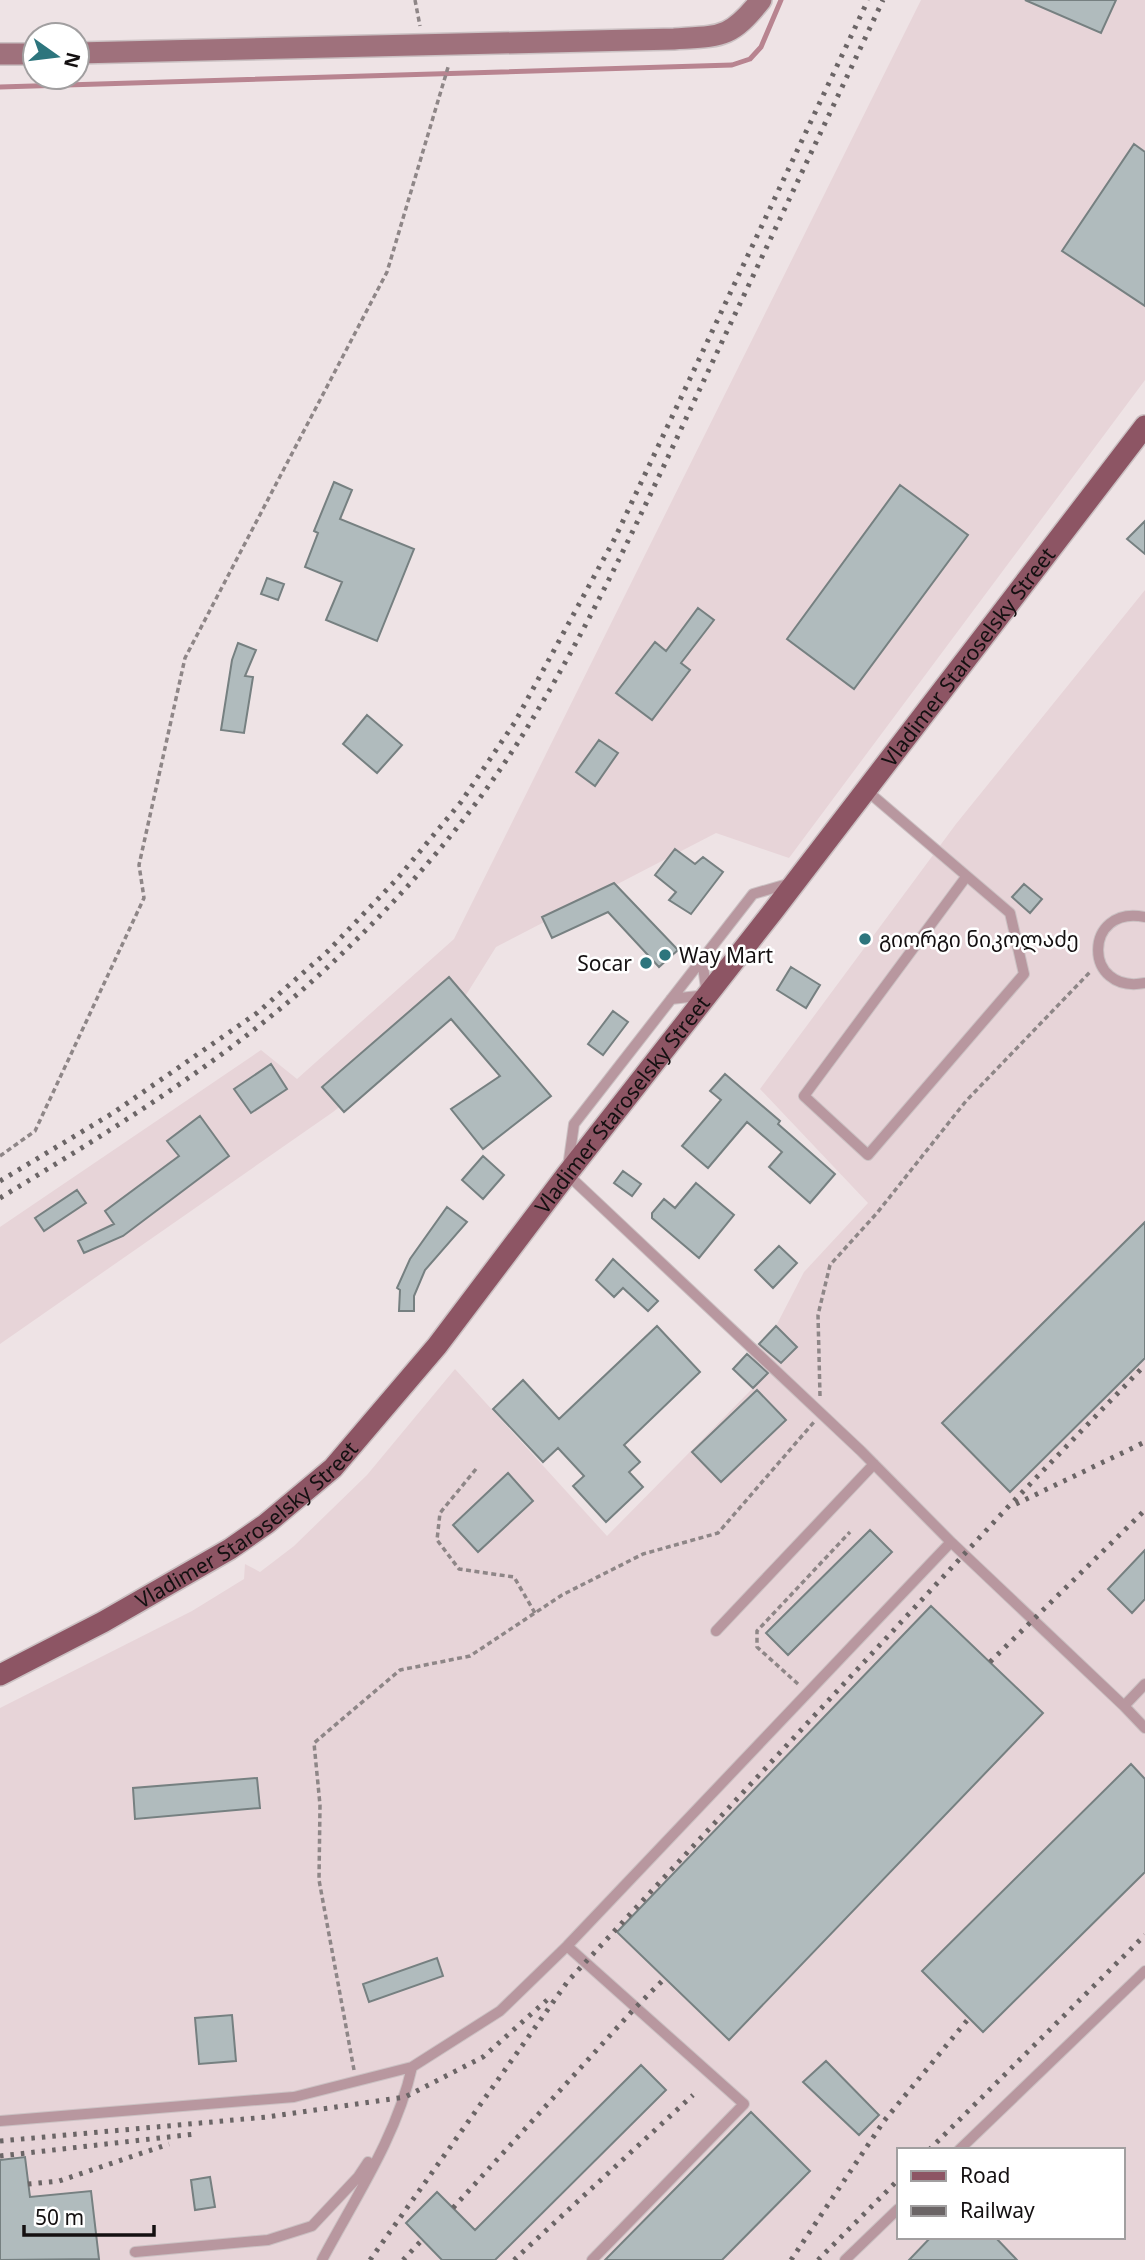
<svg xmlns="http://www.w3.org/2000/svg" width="1145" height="2260" viewBox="0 0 1145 2260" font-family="'Noto Sans','Noto Sans Georgian',sans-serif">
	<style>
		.built { fill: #e7d4d8; fill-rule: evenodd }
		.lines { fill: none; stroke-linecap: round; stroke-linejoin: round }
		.stream { stroke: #b88490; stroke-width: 5 }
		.building { fill: #b0bbbd; stroke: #768081; stroke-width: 2 }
		.lane-casing { stroke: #cbc1c3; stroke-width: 12 }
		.secondary-casing { stroke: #cbc1c3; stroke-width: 24 }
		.primary-casing { stroke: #cbc1c3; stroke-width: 24 }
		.path { stroke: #8e8687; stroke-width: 3.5; stroke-dasharray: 5 3.5; stroke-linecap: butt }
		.lane { stroke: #b8979f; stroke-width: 10 }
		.secondary { stroke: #9f717c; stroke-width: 21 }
		.primary { stroke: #8d5564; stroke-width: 21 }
		.rail { stroke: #6b6566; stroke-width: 5; stroke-dasharray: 3.5 7; stroke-linecap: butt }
		.poi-dot { fill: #2d757d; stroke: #fff; stroke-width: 2.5 }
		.labels { text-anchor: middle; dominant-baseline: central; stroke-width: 5; stroke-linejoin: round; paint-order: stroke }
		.street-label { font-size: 21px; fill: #141011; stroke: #fff }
		.poi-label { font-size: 21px; fill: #141011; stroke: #fff; text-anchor: start }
	</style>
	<rect width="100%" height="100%" fill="#eee3e5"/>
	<path class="built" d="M921,0h224v380l-356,478 -73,-25 -220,114 -45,72 -118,93 -333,232v-117l261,-177 36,29 157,-140z
		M1145,590v1670h-1145v-552l192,-97 52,-32 1,-15 15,8 34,-26 73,-71 88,-106 152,167 145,-147 -19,-20 43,-43 28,-54 64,-69 -108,-114 196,-265zM898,2150h224v87h-224z"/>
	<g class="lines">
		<path class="stream" d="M0,87l732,-22 18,-6 11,-12 20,-47"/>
	</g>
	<path class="building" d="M1025,0h91l-15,33z
		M1134,144l11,8v154l-83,-55z
		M334,482l18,8 -12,29 74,30 -37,92 -51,-21 16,-38 -37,-15 13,-34 -4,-2z
		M900,485l68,50 -114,154 -67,-50z
		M1145,521v33l-18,-15z
		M267,578l17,6 -6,16 -17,-6z
		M698,608l16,12 -33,43 9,7 -38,50 -36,-27 39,-51 11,9z
		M238,643l18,7 -11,26 8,1 -9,56 -23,-3 11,-70z
		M367,715l35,30 -25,28 -34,-29z
		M599,740l19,13 -23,33 -19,-14z
		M675,849l20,15 8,-7 20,15 -32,42 -22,-14 7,-8 -21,-17z
		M614,883l64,67 -19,17 -51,-55 -56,26 -10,-21z
		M1024,884l18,15 -12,14 -18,-16z
		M791,967l29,18 -14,23 -29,-18z
		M449,977l102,119 -68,53 -32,-40 49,-33 -49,-57 -107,93 -22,-25z
		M613,1011l15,11 -25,33 -15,-11z
		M271,1064l16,25 -36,24 -17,-24z
		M725,1074l55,47 -2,3 57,50 -25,29 -41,-36 13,-15 -35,-30 -39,46 -26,-22 39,-46 -11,-9z
		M200,1116l29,40 -106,80 -39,17 -6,-12 36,-17 -9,-13 74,-55 -12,-15z
		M483,1156l21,19 -21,24 -21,-19z
		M623,1171l18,13 -9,12 -18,-13z
		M696,1183l38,32 -35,43 -47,-40v-5l12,-14 11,9z
		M77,1190l9,13 -42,28 -9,-13z
		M447,1207l20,15 -42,48 -11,26v15h-15l1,-21 -3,-2 13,-29z
		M1145,1222v136l-135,134 -68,-69z
		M779,1246l18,17 -24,25 -18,-18z
		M613,1259l45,42 -10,10 -25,-23 -9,9 -18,-17z
		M657,1326l43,46 -76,73 16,17 -11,10 14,15 -37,35 -33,-36 11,-10 -26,-28 -15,14 -50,-53 30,-29 36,39z
		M776,1326l21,21 -16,16 -22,-19z
		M747,1354l21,19 -15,15 -20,-19z
		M757,1390l29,30 -65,62 -29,-30z
		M508,1473l25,28 -55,51 -25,-27z
		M870,1530l22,22 -104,103 -22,-22z
		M1145,1550v49l-13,14 -24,-24z
		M931,1606l112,107 -314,327 -112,-108z
		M1131,1764l14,15v93l-162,160 -61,-61z
		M257,1778l3,30 -125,11 -2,-31z
		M437,1958l6,18 -74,26 -6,-18z
		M232,2015l4,46 -37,3 -4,-46z
		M826,2061l53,54 -20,20 -56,-53z
		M641,2065l25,25 -171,170h-53l-36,-37 31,-31 38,38z
		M751,2112l59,59 -88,89h-117z
		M25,2157l5,40 61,-6 8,68 -99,1v-100z
		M210,2177l5,30 -20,3 -4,-30z
		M931,2237h64l22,23h-108z"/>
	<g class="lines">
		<g class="lane-casing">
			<path id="lane" d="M866,790l144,123 14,61 -156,181 -64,-59 162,-219
				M1145,917c-62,-13 -63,78 0,66
				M671,999l36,-4 -5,-36
				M951,1542l173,164 21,-22
				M716,1631l158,-167
				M1124,1706l21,22
				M567,1946l177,158 -152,156
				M0,2121l294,-24 118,-30
				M959,2150l186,-179
				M135,2252l133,-12 44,-14 46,-49 10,-15
				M322,2260c33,-62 75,-124 90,-193l88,-56 67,-65 384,-404 -90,-91 -294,-277 7,-50 179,-230 38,-11
				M845,2260l53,-51"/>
		</g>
		<g class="secondary-casing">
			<path id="secondary" d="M77,53l597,-14c47,-3 56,0 87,-39
				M0,54h35"/>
		</g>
		<g class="primary-casing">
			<g id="primary">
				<path id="s1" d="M0,1675l103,-53 127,-73 36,-25 67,-56 104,-122 130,-172 207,-264 371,-484"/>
			</g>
		</g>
		<path class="path" d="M415,0l5,26
			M0,1156l35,-25 109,-233 -5,-33 46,-207 202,-386 62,-208
			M820,1396l-2,-81 12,-50 47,-52 89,-112 124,-129
			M476,1469l-36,44 -3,27 22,29 55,8 21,36
			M798,1684l-41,-37v-16l93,-99
			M354,2070l-35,-190 1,-75 -6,-62 86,-73 70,-14 92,-61 81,-41 75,-21 96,-111"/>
		<use href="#lane" class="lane"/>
		<use href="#secondary" class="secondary"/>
		<use href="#primary" class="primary"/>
		<path class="rail" d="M0,1181l113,-68 144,-100 70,-61 70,-73 64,-77 54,-80 100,-184 253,-538
			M0,1198c115,-70 232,-141 331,-234 75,-70 146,-153 199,-241 64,-105 115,-217 167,-328 62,-132 124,-263 186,-395
			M1016,1504l129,-62
			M990,1662l155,-152
			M0,2141l267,-24 138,-20 78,-40 64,-57
			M929,2150l216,-215
			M0,2156l195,-22
			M28,2184l31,-3 110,-37
			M453,2208l182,-200 30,-30
			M370,2260l198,-279 439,-473 138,-143
			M403,2260l19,-20
			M514,2260l179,-165
			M791,2260l93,-139 85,-103
			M818,2260l80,-80"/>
	</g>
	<g class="poi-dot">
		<circle cx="865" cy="939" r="7"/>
		<circle cx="665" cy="955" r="7"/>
		<circle cx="646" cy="963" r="7"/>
	</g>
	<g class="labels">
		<g class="street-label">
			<text stroke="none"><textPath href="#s1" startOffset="1424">Vladimer Staroselsky Street</textPath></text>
			<text stroke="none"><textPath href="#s1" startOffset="858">Vladimer Staroselsky Street</textPath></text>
			<text stroke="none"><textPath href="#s1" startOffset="290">Vladimer Staroselsky Street</textPath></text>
		</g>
		<g class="poi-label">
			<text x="879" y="939">გიორგი ნიკოლაძე</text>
			<text x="679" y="955">Way Mart</text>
			<text x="632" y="963" text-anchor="end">Socar</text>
		</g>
	</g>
	<rect x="897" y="2148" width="228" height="91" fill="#ffffff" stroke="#a19fa0" stroke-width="2"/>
	<rect x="911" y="2171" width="35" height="10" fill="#8d5564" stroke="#a19fa0" stroke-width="2"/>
	<text x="960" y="2183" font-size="21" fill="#141011">Road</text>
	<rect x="911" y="2206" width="35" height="10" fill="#6b6566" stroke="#a19fa0" stroke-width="2"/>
	<text x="960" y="2218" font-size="21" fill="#141011">Railway</text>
	<g transform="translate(56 56) rotate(104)"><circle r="33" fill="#ffffff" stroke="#a19fa0" stroke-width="2"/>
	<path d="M0-5L12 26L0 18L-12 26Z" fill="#2d757d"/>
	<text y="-10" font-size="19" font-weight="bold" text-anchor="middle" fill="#141011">N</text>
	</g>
	<path d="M24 2225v10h130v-10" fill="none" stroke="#141011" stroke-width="3.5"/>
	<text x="35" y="2225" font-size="21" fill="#141011" stroke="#ffffff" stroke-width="5" paint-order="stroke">50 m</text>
</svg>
